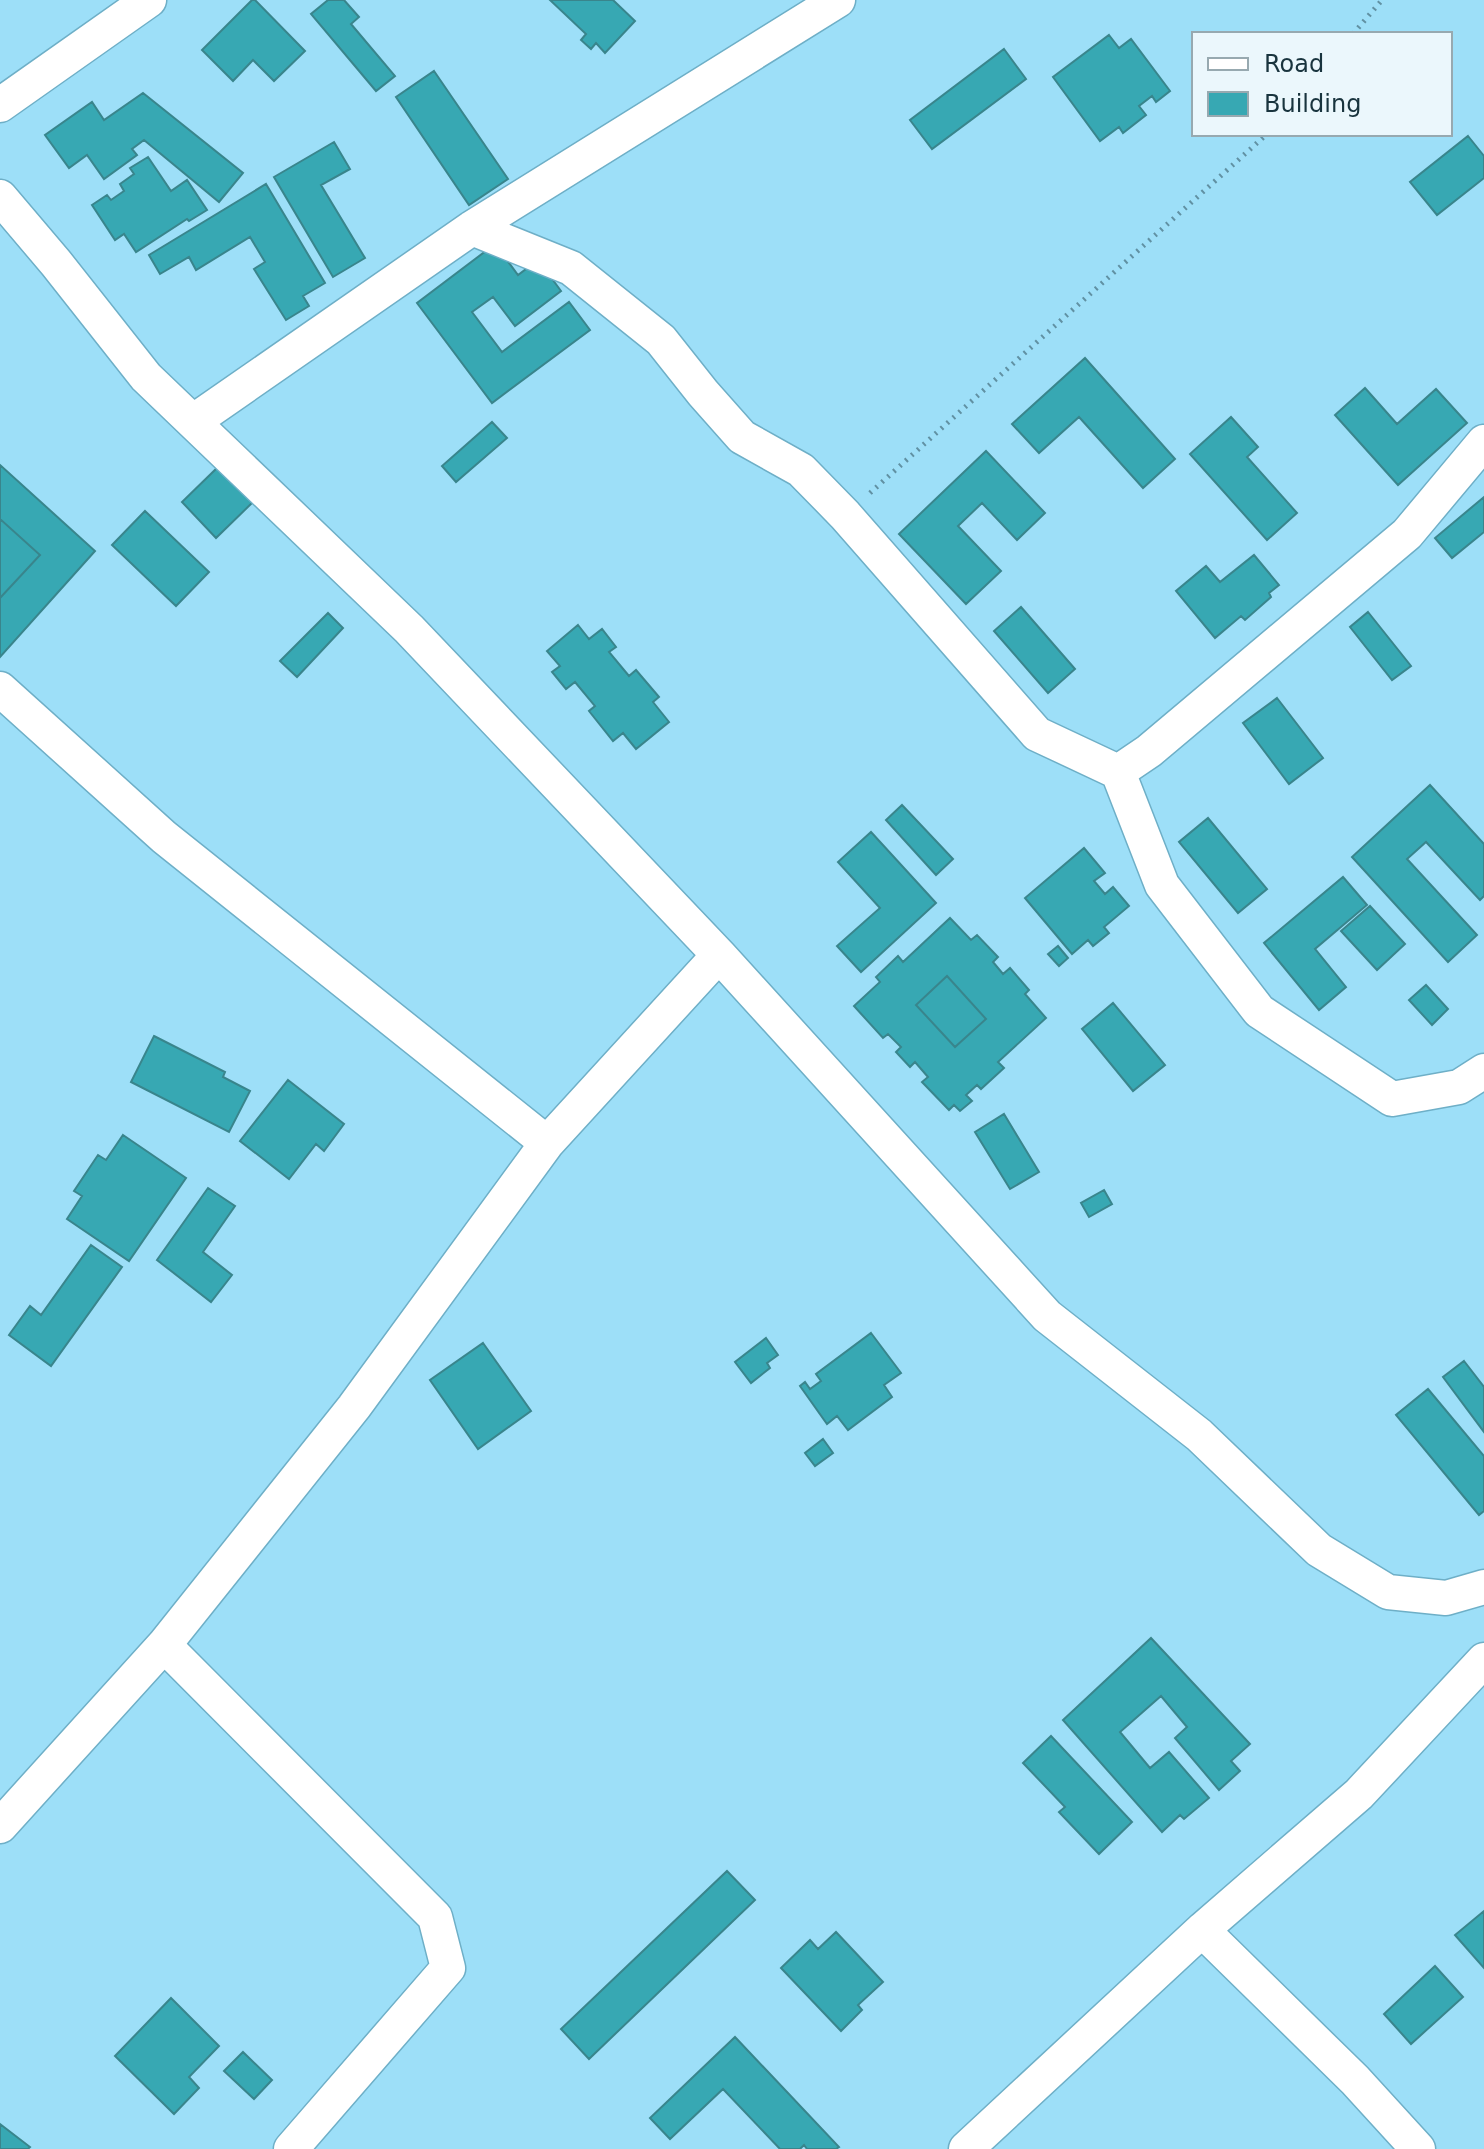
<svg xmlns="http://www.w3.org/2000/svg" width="1484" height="2149" viewBox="0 0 1484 2149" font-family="'DejaVu Sans',sans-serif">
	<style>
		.building { fill: #37a8b3; stroke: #39858c; stroke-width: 2; fill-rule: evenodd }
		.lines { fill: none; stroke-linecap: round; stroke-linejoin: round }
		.minor-casing { stroke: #6eafc7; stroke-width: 37 }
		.path { stroke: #6191a3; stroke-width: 5; stroke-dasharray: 2 6; stroke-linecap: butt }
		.minor { stroke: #fff; stroke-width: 34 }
	</style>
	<rect width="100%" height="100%" fill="#9ddff8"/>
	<path class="building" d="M252,0h3l50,51 -31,30 -21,-21 -20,21 -31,-31z
		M328,0h16l15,17 -8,7 44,52 -19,15 -65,-77z
		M550,0h63l22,21 -30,32 -9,-10 -5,6 -10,-9 5,-6z
		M1109,35l10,13 12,-9 39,52 -14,11 -4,-6 -13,10 7,9 -23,18 -4,-6 -19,14 -47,-64z
		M1004,49l22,30 -94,70 -22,-29z
		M434,71l74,108 -39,26 -73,-108z
		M143,93l100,80 -24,29 -75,-62 -12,9 5,6 -33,24 -17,-24 -18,13 -24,-33 47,-33 12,18z
		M1468,136l16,20v22l-47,37 -27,-33z
		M334,142l16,27 -29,16 44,73 -32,19 -59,-100z
		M148,157l23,34 16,-11 20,30 -18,11 -2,-2 -51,33 -12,-18 -9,6 -23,-35 15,-10 4,5 13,-9 -4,-7 14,-10 -4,-6z
		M266,184l59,99 -22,13 6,10 -23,14 -32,-51 11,-7 -15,-25 -54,33 -7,-13 -29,17 -11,-19z
		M495,244l23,31 20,-15 23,31 -46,35 -22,-29 -21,15 30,40 67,-50 21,28 -98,73 -75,-100z
		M1085,358l90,101 -32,29 -64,-71 -40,36 -27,-29z
		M1365,388l32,36 39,-35 31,34 -69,62 -63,-70z
		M1231,417l27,30 -11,10 50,56 -30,27 -77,-86z
		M492,422l15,16 -51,44 -14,-16z
		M986,451l59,62 -28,27 -35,-37 -24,23 43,45 -35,33 -67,-70z
		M0,465l95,86 -95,106v-59l40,-43 -40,-36z
		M219,466l34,36 -37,36 -34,-36z
		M1484,497v35l-32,26 -17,-20z
		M145,511l64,61 -33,34 -64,-61z
		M0,519l40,36 -40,43z
		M1254,555l25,30 -10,8 2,4 -26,23 -4,-4 -26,22 -39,-47 30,-25 14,16z
		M1021,607l54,62 -27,24 -54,-62z
		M1368,612l43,54 -19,14 -42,-53z
		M328,613l15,15 -46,49 -17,-16z
		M578,625l11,14 13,-10 14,18 -7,5 20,24 7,-6 23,27 -6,5 16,20 -33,27 -13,-16 -10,8 -24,-30 6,-5 -20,-24 -9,7 -14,-17 8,-6 -13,-15z
		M1277,698l46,60 -34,26 -46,-61z
		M1430,785l54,59v52l-4,4 -54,-58 -19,17 70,76 -29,27 -96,-105z
		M902,805l51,54 -17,16 -50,-55z
		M1208,818l59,71 -29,24 -59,-71z
		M871,832l65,71 -75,69 -24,-26 43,-38 -42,-46z
		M1084,848l21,25 -11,8 11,13 8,-7 16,19 -25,21 5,6 -16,13 -5,-6 -16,14 -47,-56z
		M1343,877l24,28 -52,44 31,38 -27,23 -55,-67z
		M1370,906l35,38 -28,26 -36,-39z
		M950,918l21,22 6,-5 21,22 -5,5 10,12 7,-6 19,22 -4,4 21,24 -48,44 6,6 -23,21 -4,-4 -11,10 6,6 -12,10 -6,-6 -5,5 -27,-28 6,-5 -13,-15 -5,5 -14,-15 5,-5 -13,-13 -5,4 -29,-32 26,-24 -4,-5 22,-21 5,6zM947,976l39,43 -31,28 -39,-42z
		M1058,946l10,12 -9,8 -11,-12z
		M947,976l39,43 -31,28 -39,-42z
		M1426,985l22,24 -16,16 -23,-25z
		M1113,1003l52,62 -32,26 -51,-62z
		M154,1036l71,36 -2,5 27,14 -21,41 -98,-50z
		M288,1080l56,44 -20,27 -8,-7 -27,35 -49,-38z
		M1004,1114l35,58 -29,17 -35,-57z
		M123,1135l63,43 -57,83 -62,-42 15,-23 -8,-5 24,-36 8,5z
		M208,1188l27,18 -32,46 29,23 -21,27 -54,-42z
		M1104,1190l8,14 -23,13 -8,-14z
		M91,1245l31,22 -71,99 -42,-31 21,-29 11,9z
		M871,1333l30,40 -17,12 8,12 -44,33 -11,-14 -10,8 -27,-38 5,-4 5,7 11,-8 -5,-7z
		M766,1338l12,17 -11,8 3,5 -19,15 -16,-21z
		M483,1343l48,68 -53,38 -48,-69z
		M1464,1361l20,26v45l-41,-55z
		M1428,1389l56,67v55l-5,4 -83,-100z
		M823,1439l10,14 -18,13 -10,-13z
		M1151,1638l99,106 -19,17 9,10 -21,19 -44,-52 12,-11 -26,-31 -41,36 30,36 19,-16 40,46 -25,21 -4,-4 -18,17 -99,-112z
		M1051,1736l81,86 -33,32 -40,-42 6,-5 -42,-44z
		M727,1871l28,29 -166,159 -28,-30z
		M1484,1911v57l-29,-33z
		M836,1932l47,50 -25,23 4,5 -21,21 -60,-63 29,-28 8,9z
		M1435,1966l28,31 -52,47 -27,-30z
		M171,1998l48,48 -30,31 10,11 -25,26 -59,-58z
		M735,2037l104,110 -3,2h-29l-3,-4 -4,4h-20l-57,-60 -53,50 -20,-21z
		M243,2052l29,28 -18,19 -30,-28z
		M0,2124l30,23 -2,2h-28z"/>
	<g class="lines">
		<g class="minor-casing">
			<path id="minor" d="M0,105l149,-105
				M0,197l56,66 90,114 263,252 310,326 328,361 152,119 120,115 69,42 58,6 38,-11
				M472,228l99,40 90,72 42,53 39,44 59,33 44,45 192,219 81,38 31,-21 258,-217 77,-92
				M194,421l278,-193 366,-228
				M0,689l164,148 383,306
				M1118,772l44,113 97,126 133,88 67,-12 25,-16
				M164,1645l271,272 13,51 -157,181
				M0,1826l164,-181 190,-238 193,-264 172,-188
				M1202,1930l153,150 63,69
				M966,2149l236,-219 157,-136 125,-134"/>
		</g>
		<path class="path" d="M1353,34l29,-34
			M870,493l397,-359"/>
		<use href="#minor" class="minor"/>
	</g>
	<rect x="1192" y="32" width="260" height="104" fill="#ebf7fc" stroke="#97a9b0" stroke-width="2"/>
	<rect x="1208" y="58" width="40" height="12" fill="#ffffff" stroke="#97a9b0" stroke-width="2"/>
	<text x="1264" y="72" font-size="24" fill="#19343e">Road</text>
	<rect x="1208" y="92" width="40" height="24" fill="#37a8b3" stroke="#97a9b0" stroke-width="2"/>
	<text x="1264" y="112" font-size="24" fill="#19343e">Building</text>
</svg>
